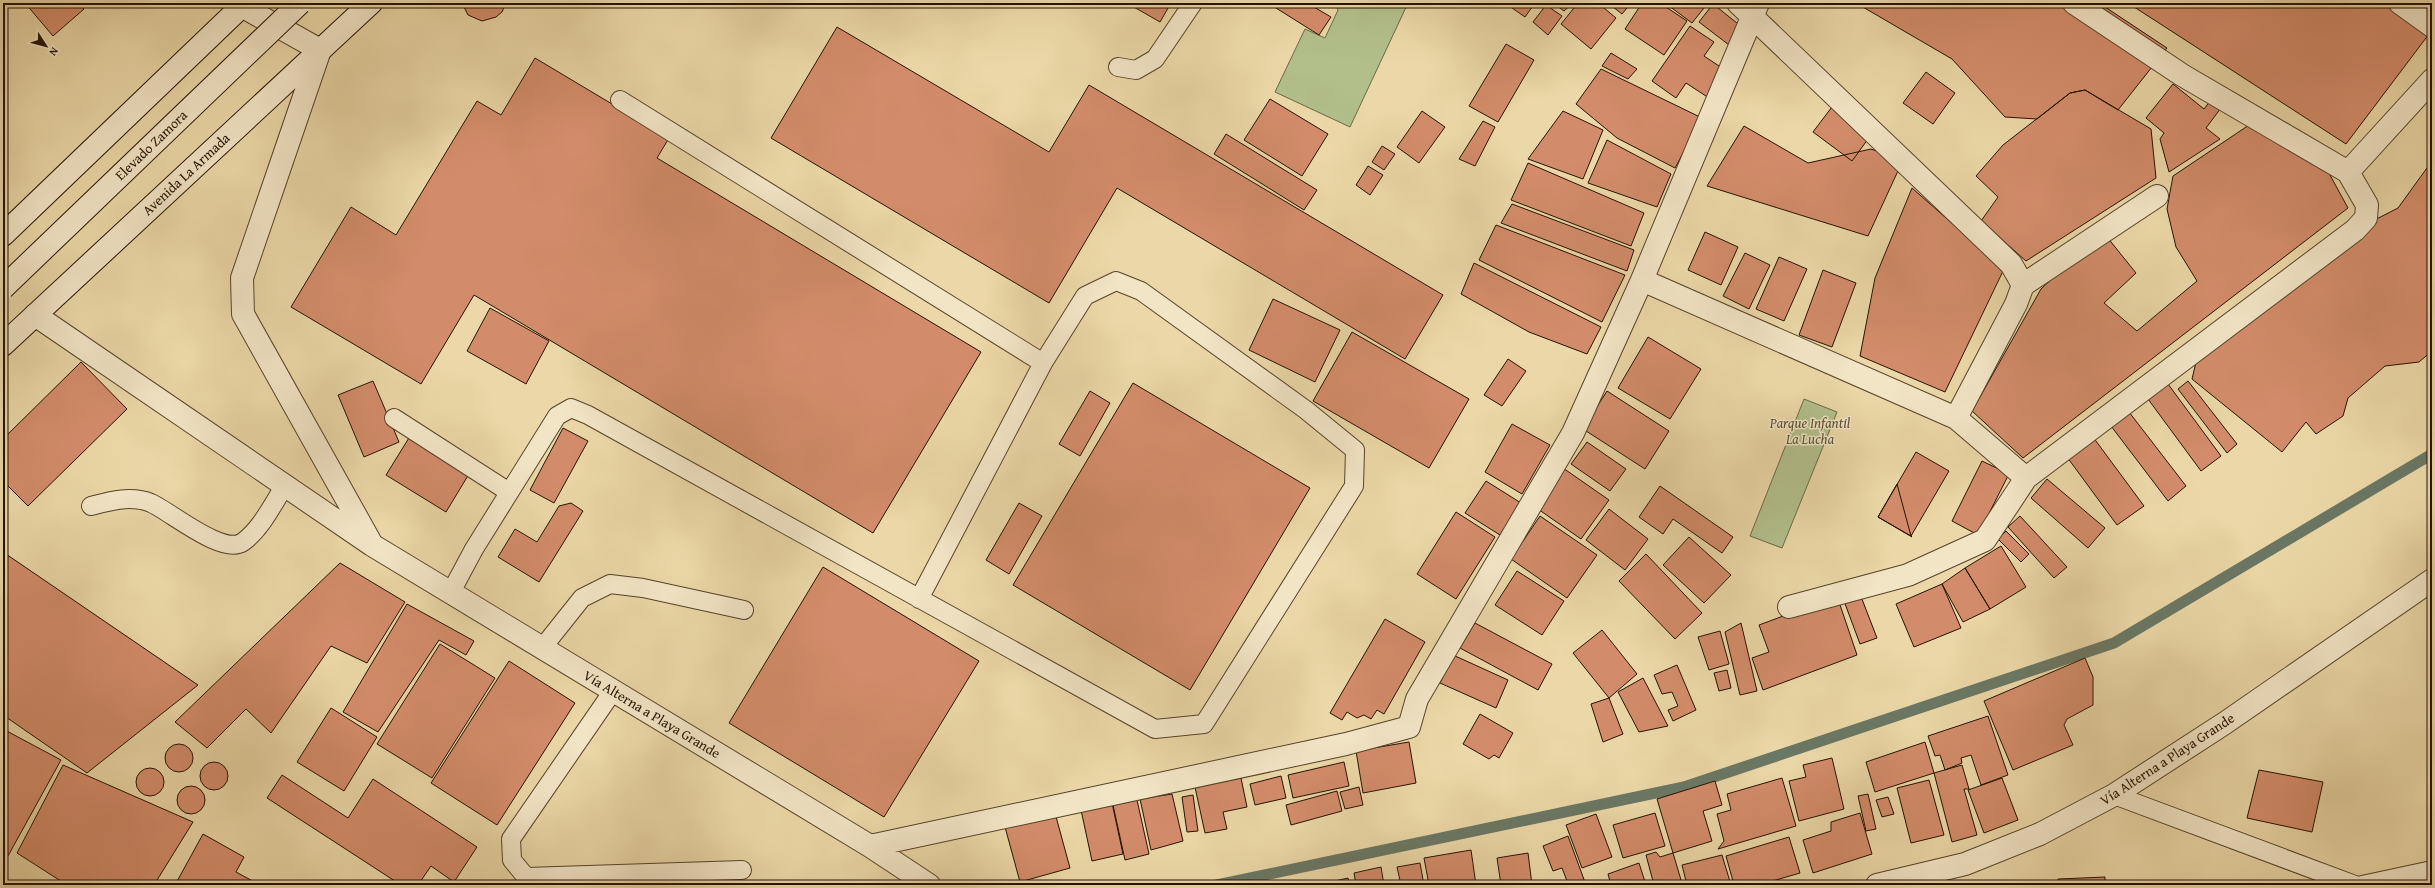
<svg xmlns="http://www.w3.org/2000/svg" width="2435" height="888" viewBox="0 0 2435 888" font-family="'Gentium Book Plus',serif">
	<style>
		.green { fill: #b2bf8b; stroke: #6c6846 }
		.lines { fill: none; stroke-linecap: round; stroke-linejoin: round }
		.stream { stroke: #6a7764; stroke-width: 11 }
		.building { fill: #d38c6b; stroke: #251200 }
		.service-casing { stroke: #56432a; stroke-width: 20 }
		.minor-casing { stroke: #56432a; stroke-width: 24 }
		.secondary-casing { stroke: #251200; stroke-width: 24 }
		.service { stroke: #f2e5c6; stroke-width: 18 }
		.minor { stroke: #f2e5c6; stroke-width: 22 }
		.secondary { stroke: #f2e5c6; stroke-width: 22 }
		.secondary-bridge-casing { stroke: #251200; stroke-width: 24; stroke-linecap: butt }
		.secondary-bridge { stroke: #f2e5c6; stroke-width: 22 }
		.labels { text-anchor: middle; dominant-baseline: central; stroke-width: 3; stroke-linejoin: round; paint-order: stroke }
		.street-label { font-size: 14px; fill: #251200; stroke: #f2e5c6 }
		.park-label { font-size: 14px; font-style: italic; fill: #564f31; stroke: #f2e5c6 }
	</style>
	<rect width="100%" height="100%" fill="#ebd7a7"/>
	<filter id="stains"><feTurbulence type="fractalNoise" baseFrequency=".005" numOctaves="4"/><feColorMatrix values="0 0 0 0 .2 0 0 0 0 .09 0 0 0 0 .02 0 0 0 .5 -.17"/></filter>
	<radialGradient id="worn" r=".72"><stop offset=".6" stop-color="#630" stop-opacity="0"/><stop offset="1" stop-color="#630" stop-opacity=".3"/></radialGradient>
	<path class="green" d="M1334,3h74l-58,124 -75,-35 30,-63 20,9 13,-28z
		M1804,399l33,13 -55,136 -32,-12z"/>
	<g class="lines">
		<path class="stream" d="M1217,885l467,-98 430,-144 318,-189"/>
	</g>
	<path class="building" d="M25,3h54l5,6 -31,27z
		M462,3h44l-4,9 -6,5 -14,4 -14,-6z
		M1127,3h44l-11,19z
		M1268,3h48l-2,4 17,10 -12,18z
		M1505,3h30l-10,14z
		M1553,3h20l-9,8z
		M1578,3h20l18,15 -25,31 -30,-25z
		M1608,3h23l-9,11z
		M1642,3h18l27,18 -23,34 -39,-26z
		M1665,3h43l-16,20z
		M1856,3h243l68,45 -49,62 -33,-20 -15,3 -33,26 -32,-2 -53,-58z
		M2128,3h259l42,31 -83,110z
		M1713,4l29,23 -13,18 -30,-23z
		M1546,5l16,11 -14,19 -15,-13z
		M1690,26l24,16 -10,14 18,12 -13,30 -23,-15 -10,15 -24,-17z
		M837,27l212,125 40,-67 354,210 -38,64 -288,-171 -68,115 -278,-165z
		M1506,44l28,16 -36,62 -29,-16z
		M1611,53l26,16 -9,10 -26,-13z
		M535,58l134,80 -12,20 324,194 -108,181 -399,-238 -53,89 -130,-77 60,-100 45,28 81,-134 24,14z
		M1601,69l101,49 -27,50 -58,-30 -41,-34z
		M1926,72l29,21 -22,31 -30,-21z
		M2173,84l31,25 16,-21 10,8 -24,32 14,11 -51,33 -9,-33 4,-6 -18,-15z
		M2085,90l66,39 5,49 -130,83 -45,-40 17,-24 -22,-21 27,-31 67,-52z
		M1841,95l38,29 -27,37 -39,-29z
		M1270,99l58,35 -26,42 -58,-36z
		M1422,111l23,16 -26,36 -22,-16z
		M1563,111l40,19 -20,49 -55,-20z
		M2258,119l61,36 29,53 -325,250 -51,-47 69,-122 62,-57 33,41 -32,30 33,28 60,-50 -21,-34 -9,-38 6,-33z
		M1483,121l12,6 -20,39 -16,-7z
		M1744,126l64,37 63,-14 32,11 -35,76 -161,-50z
		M1226,134l91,56 -13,20 -90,-56z
		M1607,140l64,34 -14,33 -69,-24z
		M1382,146l13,8 -11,16 -12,-8z
		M2432,161v190l-13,11 -34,4 -37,32 -5,18 -27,18 -10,-12 -24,30 -90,-73 5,-21 158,-128 43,-22z
		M1528,163l116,50 -13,33 -120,-46z
		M1368,166l15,9 -13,20 -14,-10z
		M1912,188l92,81 -59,123 -85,-36 15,-78z
		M1512,204l122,46 -7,21 -126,-48z
		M1496,225l129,50 -23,47 -123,-62z
		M1705,232l33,15 -17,38 -33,-15z
		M1745,253l25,12 -21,44 -26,-13z
		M1779,257l28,12 -23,52 -28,-12z
		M1474,263l127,64 -14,27 -58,-22 -68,-38z
		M1823,270l33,13 -24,64 -33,-12z
		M1273,299l67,31 -25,52 -66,-32z
		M490,308l59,33 -23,43 -59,-33z
		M1352,332l117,67 -40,69 -116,-67z
		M1648,337l53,32 -31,50 -52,-31z
		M1508,359l18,12 -24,35 -18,-11z
		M81,362l46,47 -99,97 -25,-25v-42z
		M373,381l26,61 -35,15 -26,-62z
		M2188,381l49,63 -10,9 -49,-64z
		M1133,383l177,105 -120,202 -177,-105z
		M2168,384l53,72 -20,15 -53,-72z
		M1090,391l20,12 -30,53 -21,-12z
		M1607,391l62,40 -24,38 -62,-40z
		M2129,412l57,74 -18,15 -57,-75z
		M1512,424l38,21 -28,49 -37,-22z
		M563,428l25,13 -34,62 -24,-13z
		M412,433l60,36 -26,43 -60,-37z
		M2093,437l51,69 -27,19 -50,-68z
		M1587,442l39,27 -16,22 -39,-27z
		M1916,452l33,19 -38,65 -33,-19z
		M1982,461l27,13 -31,61 -26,-14z
		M1563,468l46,32 -28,39 -46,-32z
		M2047,479l58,49 -17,20 -57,-50z
		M1486,481l35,22 -21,32 -35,-22z
		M1897,484l14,52 1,1 -34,-20z
		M1660,486l73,51 -11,16 -49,-34 -10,15 -24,-17z
		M571,503l12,8 -44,71 -41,-25 17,-28 22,13 22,-36z
		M1019,503l23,13 -33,58 -23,-14z
		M1609,509l39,30 -23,31 -39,-30z
		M1456,512l39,25 -39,62 -39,-25z
		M1540,516l57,39 -30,43 -56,-39z
		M2020,516l47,51 -13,11 -46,-51z
		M2006,531l23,23 -8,8 -23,-23z
		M1689,537l42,38 -27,28 -41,-38z
		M2001,546l25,41 -36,22 -25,-41z
		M3,552l195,133 -111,88 -84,-58z
		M1646,554l56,59 -27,26 -56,-58z
		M340,563l65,39 -38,61 -36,-17 -60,87 -25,-24 -39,39 -32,-26z
		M823,567l156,94 -95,156 -155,-94z
		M1965,568l25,41 -27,13 -21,-38z
		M1517,571l47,30 -22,34 -47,-30z
		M1942,584l19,44 -47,19 -18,-43z
		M1860,594l17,44 -17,6 -16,-43z
		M1837,596l20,59 -94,35 -11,-32 17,-6 -10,-27z
		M407,604l67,37 -8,14 -27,-15 -61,92 -35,-20z
		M1385,619l40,23 -41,72 -7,-4 -6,9 -7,-4 -7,3 -10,-6 -5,8 -12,-7z
		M1475,623l77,41 -14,26 -78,-42z
		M1741,623l16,68 -17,4 -15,-63z
		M1602,630l35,44 -28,24 -36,-45z
		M1720,631l9,33 -20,6 -11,-33z
		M440,644l55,34 -63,100 -55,-34z
		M1453,655l55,25 -12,28 -56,-25z
		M2085,658l8,19v28l-26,14 -3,6 9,20 -60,25 -29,-69z
		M509,661l66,42 -78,122 -66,-42z
		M1677,665l19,45 -23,11 -5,-11 10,-4 -6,-14 -10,2 -8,-19z
		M1727,670l4,18 -12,3 -5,-18z
		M1643,678l25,48 -29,6 -21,-40z
		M1609,698l14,36 -20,8 -12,-38z
		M331,708l46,29 -33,54 -47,-29z
		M1480,714l33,19 -14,25 -5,-3 -5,4 -26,-15z
		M1988,716l20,59 -27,10 -10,-30 -10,3 1,5 -17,7 -5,-15 -5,1 -7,-20z
		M3,729l58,31 -58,105z
		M1409,742l7,41 -53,10 -7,-42z
		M1925,742l9,31 -59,19 -9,-30z
		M165 758a14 14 0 1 1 28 0a14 14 0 1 1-28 0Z
		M1832,758l12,51 -45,12 -10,-40 17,-4 -3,-12z
		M200 776a14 14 0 1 1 28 0a14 14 0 1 1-28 0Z
		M1344,762l5,24 -56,12 -5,-23z
		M63,765l130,57 -39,63h-87l-50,-32z
		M1962,765l7,24h-5l13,46 -25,7 -18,-69z
		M136 782a14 14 0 1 1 28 0a14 14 0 1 1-28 0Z
		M2259,770l64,12 -11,50 -65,-14z
		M282,775l66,43 25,-39 104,68 -23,35 -23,-16 -13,19h-17l-134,-87z
		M1281,776l5,22 -31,7 -5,-21z
		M1241,778l6,29 -24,5 4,17 -22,4 -10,-46z
		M1782,778l14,48 -78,23 6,-8 -7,-27 14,-4 -4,-16z
		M2002,778l16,42 -34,13 -16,-43z
		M1929,780l15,55 -33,8 -14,-55z
		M1715,781l7,24 -19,6 9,30 -39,12 -16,-54z
		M177 800a14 14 0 1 1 28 0a14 14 0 1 1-28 0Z
		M1359,787l4,18 -18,4 -5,-17z
		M1337,791l5,20 -51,14 -5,-20z
		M1172,794l11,47 -32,9 -11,-51z
		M1868,794l8,35 -10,2 -8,-35z
		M1193,795l5,36 -11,1 -5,-35z
		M1888,797l6,17 -12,3 -6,-17z
		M1137,800l12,54 -24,6 -12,-55z
		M1112,803l11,51 -31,7 -11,-51z
		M1055,813l15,55 -50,14 -15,-55z
		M1655,813l10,33 -42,12 -10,-33z
		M1860,813l12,41 -59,19 -10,-33 28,-9v-9z
		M1596,814l16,43 -30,11 -16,-43z
		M203,834l41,23 -8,15 24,13h-85z
		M1568,836l18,49h-28l9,-4 -5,-13 -9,3 -10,-25z
		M1789,837l11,36 -41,12h-25l-8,-29z
		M1471,850l5,35h-47l-5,-27z
		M1656,852l4,5 13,-4 8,27 -16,5h-11l-8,-30z
		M1528,853l4,32h-31l-4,-27z
		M1722,855l9,30h-44l-5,-20z
		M1420,863l4,22h-23l-4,-18z
		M1639,863l7,22h-35l-3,-11z
		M1381,867l3,18h-28l-2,-12z
		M2105,877v8h-47v-6z
		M1348,878l2,7h-33z"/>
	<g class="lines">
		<g class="service-casing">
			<path id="service" d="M1118,67l18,3 19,-11 38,-56
				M620,100l423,263
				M394,418l115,74
				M91,506c19,-5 40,-11 60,-3 20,9 72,53 92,39 18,-13 30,-38 42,-57
				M451,592l23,-43 83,-133 14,-8 17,7 567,314 49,-5 150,-238 1,-36 -49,-40 -165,-119 -25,-10 -31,15 -42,67 -124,236
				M543,647l39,-49 28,-14 33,4 101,22
				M613,691l-102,148 1,21 14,17 216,-7
				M2114,795l241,90
				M2362,885l70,-15"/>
		</g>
		<g class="minor-casing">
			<path id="minor" d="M236,3l84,47 -78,228 1,36 127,227
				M1738,3l273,261 12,21 -7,19 -60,114
				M2074,3l108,72 166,97
				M2400,3l32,23
				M1642,280l314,138 70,60
				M2023,285l134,-89
				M35,315l337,230 498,301 59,39
				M1789,607l119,-32 77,-35 41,-62 329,-248 11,-12 1,-13 -19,-33 84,-92
				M870,846l476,-102 63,-17 8,-28 156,-266 69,-153 116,-277
				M1877,885l88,-21 75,-30 74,-39 111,-72 207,-143"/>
		</g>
		<g class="secondary-casing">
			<path id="secondary" d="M3,235l242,-232
				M3,345l368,-342"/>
		</g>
		<use href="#service" class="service"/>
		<use href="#minor" class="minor"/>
		<use href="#secondary" class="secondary"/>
		<g class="secondary-bridge-casing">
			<path id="secondary-bridge" d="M3,288l297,-285"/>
		</g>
		<use href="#secondary-bridge" class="secondary-bridge"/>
	</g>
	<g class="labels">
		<g class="street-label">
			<text transform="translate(151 145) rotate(-44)">Elevado Zamora</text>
			<text transform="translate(186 174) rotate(-43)">Avenida La Armada</text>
			<text transform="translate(652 714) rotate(31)">Vía Alterna a Playa Grande</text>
			<text transform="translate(2167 759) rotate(-33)">Vía Alterna a Playa Grande</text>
		</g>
		<g class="park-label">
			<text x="1810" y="423">Parque Infantil<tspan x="1810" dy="16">La Lucha</tspan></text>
		</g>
	</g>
	<rect width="2435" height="888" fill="none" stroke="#ebd7a7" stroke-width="16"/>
	<rect x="4" y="4" width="2427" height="880" fill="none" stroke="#251200" stroke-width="2"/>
	<rect x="8" y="8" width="2419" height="872" fill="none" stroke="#251200"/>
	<g transform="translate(46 46) rotate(126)" stroke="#f2e5c6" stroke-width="3" paint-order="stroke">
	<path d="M0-3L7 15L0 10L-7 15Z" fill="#251200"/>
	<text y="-6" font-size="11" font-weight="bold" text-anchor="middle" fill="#251200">N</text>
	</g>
	<rect width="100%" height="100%" filter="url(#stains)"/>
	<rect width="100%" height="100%" fill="url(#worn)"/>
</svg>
